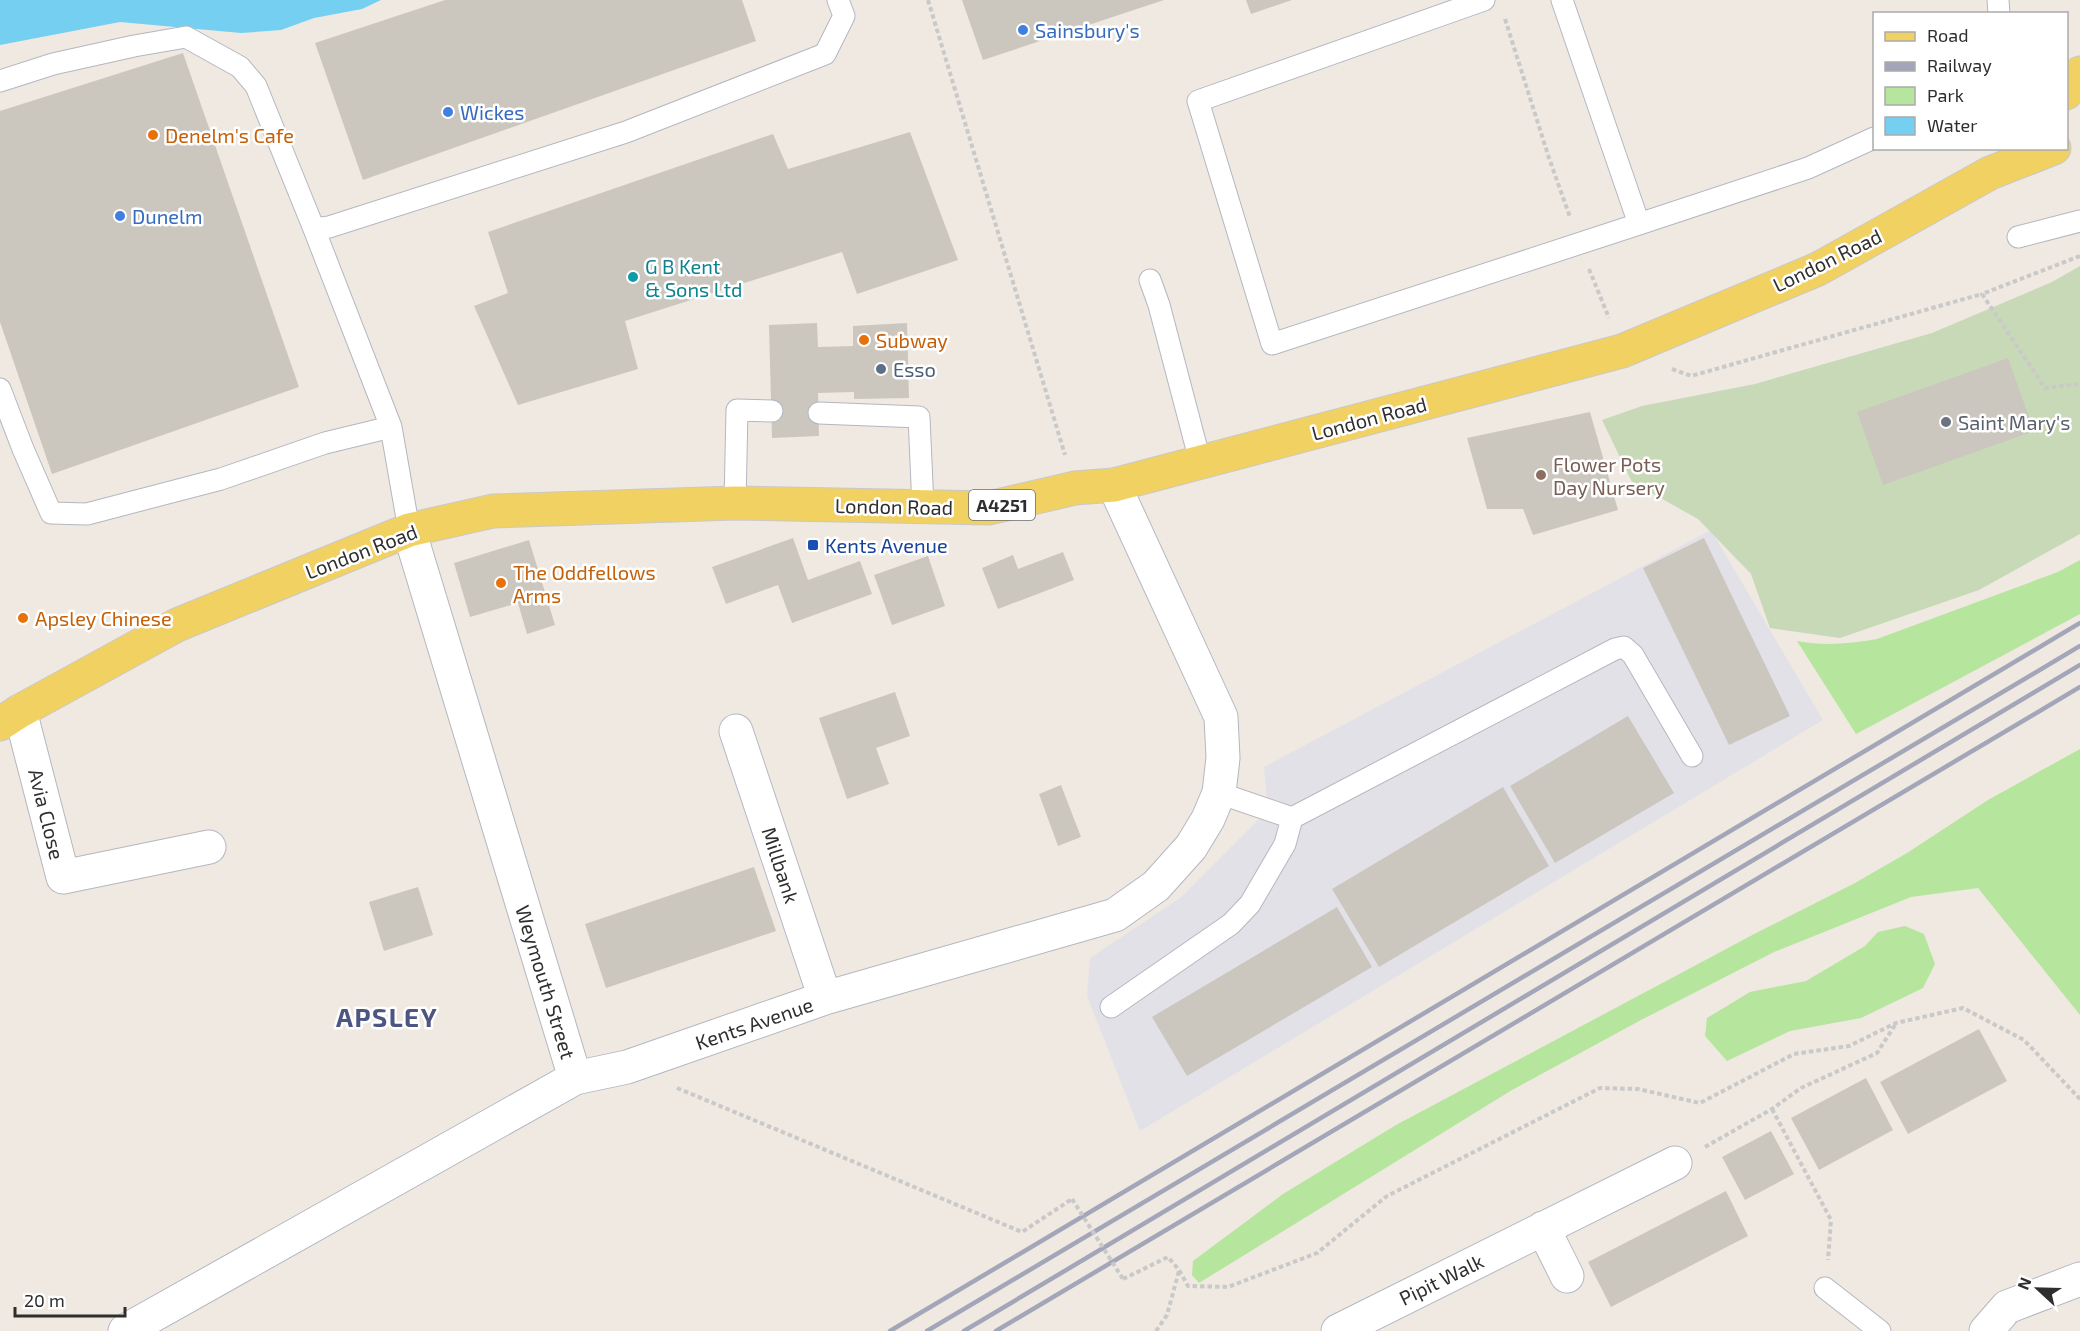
<svg xmlns="http://www.w3.org/2000/svg" width="2080" height="1331" viewBox="0 0 2080 1331" font-family="'Exo 2',sans-serif">
	<style>
		.industrial { fill: #e3e1e8 }
		.green { fill: #b6e59e }
		.cemetery { fill: #c8d9b8 }
		.water { fill: #75cff0 }
		.building { fill: #cbc7bf }
		.lines { fill: none; stroke-linecap: round; stroke-linejoin: round }
		.lane-casing { stroke: #b4b7c1; stroke-width: 23 }
		.street-casing { stroke: #b4b7c1; stroke-width: 35 }
		.primary-casing { stroke: #c9c9c9; stroke-width: 35 }
		.path { stroke: #c9c9c9; stroke-width: 4; stroke-dasharray: 4.5 3; stroke-linecap: butt }
		.lane { stroke: #fff; stroke-width: 21 }
		.street { stroke: #fff; stroke-width: 33 }
		.primary { stroke: #f2d163; stroke-width: 33 }
		.rail { stroke: #a3a6b8; stroke-width: 4.5 }
		.path-bridge { stroke: #c9c9c9; stroke-width: 4; stroke-dasharray: 4.5 3; stroke-linecap: butt }
		.shop-dot { fill: #3f7fe0; stroke: #fff; stroke-width: 2 }
		.food-dot { fill: #e8710a; stroke: #fff; stroke-width: 2 }
		.culture-dot { fill: #0f9aa8; stroke: #fff; stroke-width: 2 }
		.service-dot { fill: #5c6f8a; stroke: #fff; stroke-width: 2 }
		.worship-dot { fill: #6b7280; stroke: #fff; stroke-width: 2 }
		.education-dot { fill: #8d6e63; stroke: #fff; stroke-width: 2 }
		.transit-dot { fill: #1a4fb4; stroke: #fff; stroke-width: 2 }
		.labels { text-anchor: middle; dominant-baseline: central; stroke-width: 5; stroke-linejoin: round; paint-order: stroke }
		.shield { fill: #fff; stroke: #6d6d6d; stroke-width: 1.5 }
		.shield-label { font-size: 18px; font-weight: bold; fill: #2e2e2e }
		.shop-label { font-size: 20px; fill: #366cbe; stroke: #fff; text-anchor: start }
		.food-label { font-size: 20px; fill: #c56008; stroke: #fff; text-anchor: start }
		.street-label { font-size: 20px; fill: #2e2e2e; stroke: #fff }
		.culture-label { font-size: 20px; fill: #0d838f; stroke: #fff; text-anchor: start }
		.service-label { font-size: 20px; fill: #4e5e75; stroke: #fff; text-anchor: start }
		.worship-label { font-size: 20px; fill: #5b616d; stroke: #fff; text-anchor: start }
		.education-label { font-size: 20px; fill: #785e54; stroke: #fff; text-anchor: start }
		.transit-label { font-size: 20px; fill: #164399; stroke: #fff; text-anchor: start }
		.district-label { font-size: 26px; font-weight: bold; letter-spacing: 1.5px; fill: #4d5680; stroke: #fff }
	</style>
	<rect width="100%" height="100%" fill="#efe9e1"/>
	<path class="industrial" d="M1711,530l112,190 -683,411 -53,-135 3,-38 90,-60 88,-88 -4,-43z"/>
	<path class="green" d="M2080,560v54l-224,120 -59,-93c26,5 53,3 80,-2l181,-67z
		M2080,749v266l-102,-127 -67,9 -137,55 -133,68 -129,70 -313,193 -7,-8 1,-14 90,-67 113,-69 362,-193 97,-49 52,-30 81,-53z
		M1905,926l19,8 11,30 -12,24 -62,30 -71,13 -63,30 -22,-25 2,-18 43,-26 56,-11 59,-35 13,-14z"/>
	<path class="cemetery" d="M2080,266v268l-101,56 -139,48 -70,-10 -19,-54 -53,-55 -66,-37 -30,-62 40,-14 113,-22 177,-51 120,-51z"/>
	<path class="water" d="M0,0h381l-19,9 -48,9 -33,12 -40,3 -121,-11 -120,23z"/>
	<path class="building" d="M445,0h297l14,41 -393,139 -48,-137z
		M962,0h202l-181,60z
		M1246,0h46l-41,14z
		M183,53l116,334 -247,87 -52,-152v-211z
		M910,132l48,128 -101,34 -15,-42 -217,69 13,48 -120,36 -44,-99 34,-13 -20,-61 285,-98 15,35z
		M817,323l1,24 35,-1v-20l54,-3 2,75 -55,1v-7l-36,1 1,43 -47,2 -3,-113z
		M2008,358l26,73 -151,54 -26,-73z
		M1590,412l28,98 -85,25 -10,-26h-36l-20,-71z
		M793,538l15,42 52,-19 12,33 -80,29 -14,-38 -52,19 -14,-37z
		M1704,538l86,178 -61,29 -86,-177z
		M529,540l26,85 -28,9 -9,-31 -48,14 -16,-54z
		M1063,552l11,28 -76,29 -16,-41 31,-13 5,14z
		M928,556l17,50 -53,19 -18,-50z
		M895,692l15,44 -34,12 13,36 -42,15 -28,-81z
		M1628,716l46,77 -119,70 -45,-77z
		M1061,785l20,52 -23,9 -19,-52z
		M1503,787l46,79 -170,101 -47,-78z
		M754,867l22,64 -170,57 -21,-64z
		M418,887l15,48 -49,16 -15,-49z
		M1337,907l35,60 -185,109 -35,-59z
		M1979,1029l28,52 -99,53 -28,-52z
		M1866,1078l27,52 -74,40 -28,-52z
		M1771,1131l23,43 -49,26 -23,-43z
		M1726,1191l22,45 -137,71 -23,-45z"/>
	<g class="lines">
		<g class="lane-casing">
			<path id="lane" d="M1484,0l-286,101 74,243 367,-120
				M1562,0l77,224 169,-56 66,-30
				M1998,0l1,14
				M0,81l53,-17 81,-18 52,-9 54,30 16,19 58,143 77,198 18,103
				M314,229l15,-2 297,-95 199,-78 19,-38 -6,-16
				M2018,237l62,-16
				M1150,280l9,25 41,156
				M0,389l23,60 28,64 36,1 134,-35 104,-36 66,-16
				M819,413l100,4 4,90
				M735,503l2,-93 35,1
				M1219,793l73,25 323,-169 9,-2 9,8 59,101
				M1111,1007l120,-83 19,-20 35,-60 7,-26
				M1825,1288l55,43"/>
		</g>
		<g class="street-casing">
			<path id="street" d="M409,530l166,548
				M20,711l43,166 146,-30
				M736,731l89,267
				M1543,1228l24,48
				M125,1331l450,-253 52,-11 198,-69 290,-83 41,-29 35,-39 17,-28 11,-26 4,-35 -2,-41 -107,-232
				M1338,1331l337,-168
				M1986,1331l21,-24 73,-28"/>
		</g>
		<g class="primary-casing">
			<path id="primary" d="M2066,93l14,-20
				M0,724l20,-13 157,-86 232,-95 84,-19 242,-8 254,5 86,-20 39,-3 508,-134 196,-82 172,-96 64,-25"/>
		</g>
		<path class="path" d="M928,0l137,455
			M1505,19l44,139 21,59
			M2080,256l-98,38 63,94 35,-4
			M1589,269l20,49
			M1672,369l19,7 291,-82
			M677,1088l345,144 50,-33
			M1772,1109l59,111 -3,40
			M1705,1147l67,-38 29,-21 76,-35 18,-28
			M1123,1279l45,-22 11,13 9,16 40,1 89,-34 70,-57 213,-108 38,1 62,14 94,-49 55,-8 47,-23 67,-15 61,32 56,59
			M1156,1331l11,-16 12,-44"/>
		<use href="#lane" class="lane"/>
		<use href="#street" class="street"/>
		<use href="#primary" class="primary"/>
		<path class="rail" d="M890,1331l1190,-708
			M927,1331l1153,-685
			M964,1331l1116,-666
			M996,1331l1084,-644"/>
		<path class="path-bridge" d="M1072,1199l51,80"/>
	</g>
	<g class="shop-dot">
		<circle cx="1023" cy="30" r="6"/>
		<circle cx="448" cy="112" r="6"/>
		<circle cx="120" cy="216" r="6"/>
	</g>
	<g class="food-dot">
		<circle cx="153" cy="135" r="6"/>
		<circle cx="864" cy="340" r="6"/>
		<circle cx="501" cy="583" r="6"/>
		<circle cx="23" cy="618" r="6"/>
	</g>
	<circle class="culture-dot" cx="633" cy="277" r="6"/>
	<circle class="service-dot" cx="881" cy="369" r="6"/>
	<circle class="worship-dot" cx="1946" cy="422" r="6"/>
	<circle class="education-dot" cx="1541" cy="475" r="6"/>
	<rect class="transit-dot" x="807" y="539" width="12" height="12" rx="3"/>
	<g class="labels">
		<rect class="shield" x="969" y="490" width="66" height="30" rx="4.5"/>
		<g class="shield-label">
			<text x="1002" y="505">A4251</text>
		</g>
		<g class="shop-label">
			<text x="1035" y="30">Sainsbury's</text>
			<text x="460" y="112">Wickes</text>
			<text x="132" y="216">Dunelm</text>
		</g>
		<g class="food-label">
			<text x="165" y="135">Denelm's Cafe</text>
			<text x="876" y="340">Subway</text>
			<text x="513" y="572">The Oddfellows<tspan x="513" dy="23">Arms</tspan></text>
			<text x="35" y="618">Apsley Chinese</text>
		</g>
		<g class="street-label">
			<text transform="translate(1827 260) rotate(-26)">London Road</text>
			<text transform="translate(1369 418) rotate(-15)">London Road</text>
			<text transform="translate(894 506) rotate(1)">London Road</text>
			<text transform="translate(361 551) rotate(-21)">London Road</text>
			<text transform="translate(47 814) rotate(76)">Avia Close</text>
			<text transform="translate(781 865) rotate(72)">Millbank</text>
			<text transform="translate(546 982) rotate(73)">Weymouth Street</text>
			<text transform="translate(754 1023) rotate(-19)">Kents Avenue</text>
			<text transform="translate(1441 1279) rotate(-26)">Pipit Walk</text>
		</g>
		<g class="culture-label">
			<text x="645" y="266">G B Kent<tspan x="645" dy="23">&amp; Sons Ltd</tspan></text>
		</g>
		<g class="service-label">
			<text x="893" y="369">Esso</text>
		</g>
		<g class="worship-label">
			<text x="1958" y="422">Saint Mary's</text>
		</g>
		<g class="education-label">
			<text x="1553" y="464">Flower Pots<tspan x="1553" dy="23">Day Nursery</tspan></text>
		</g>
		<g class="transit-label">
			<text x="825" y="545">Kents Avenue</text>
		</g>
		<g class="district-label">
			<text x="387" y="1016">APSLEY</text>
		</g>
	</g>
	<rect x="1873" y="12" width="195" height="138" fill="#ffffff" stroke="#ababab" stroke-width="1.5"/>
	<rect x="1885" y="32" width="30" height="9" fill="#f2d163" stroke="#ababab" stroke-width="1.5"/>
	<text x="1927" y="42" font-size="18" fill="#2e2e2e">Road</text>
	<rect x="1885" y="62" width="30" height="9" fill="#a3a6b8" stroke="#ababab" stroke-width="1.5"/>
	<text x="1927" y="72" font-size="18" fill="#2e2e2e">Railway</text>
	<rect x="1885" y="87" width="30" height="18" fill="#b6e59e" stroke="#ababab" stroke-width="1.5"/>
	<text x="1927" y="102" font-size="18" fill="#2e2e2e">Park</text>
	<rect x="1885" y="117" width="30" height="18" fill="#75cff0" stroke="#ababab" stroke-width="1.5"/>
	<text x="1927" y="132" font-size="18" fill="#2e2e2e">Water</text>
	<g transform="translate(2038 1289) rotate(292)" stroke="#ffffff" stroke-width="4.5" paint-order="stroke">
	<path d="M0-4.5L10 22L0 15L-10 22Z" fill="#2e2e2e"/>
	<text y="-9" font-size="16" font-weight="bold" text-anchor="middle" fill="#2e2e2e">N</text>
	</g>
	<path d="M15 1307v9h110v-9" fill="none" stroke="#2e2e2e" stroke-width="3"/>
	<text x="24" y="1307" font-size="18" fill="#2e2e2e" stroke="#ffffff" stroke-width="4.5" paint-order="stroke">20 m</text>
</svg>
